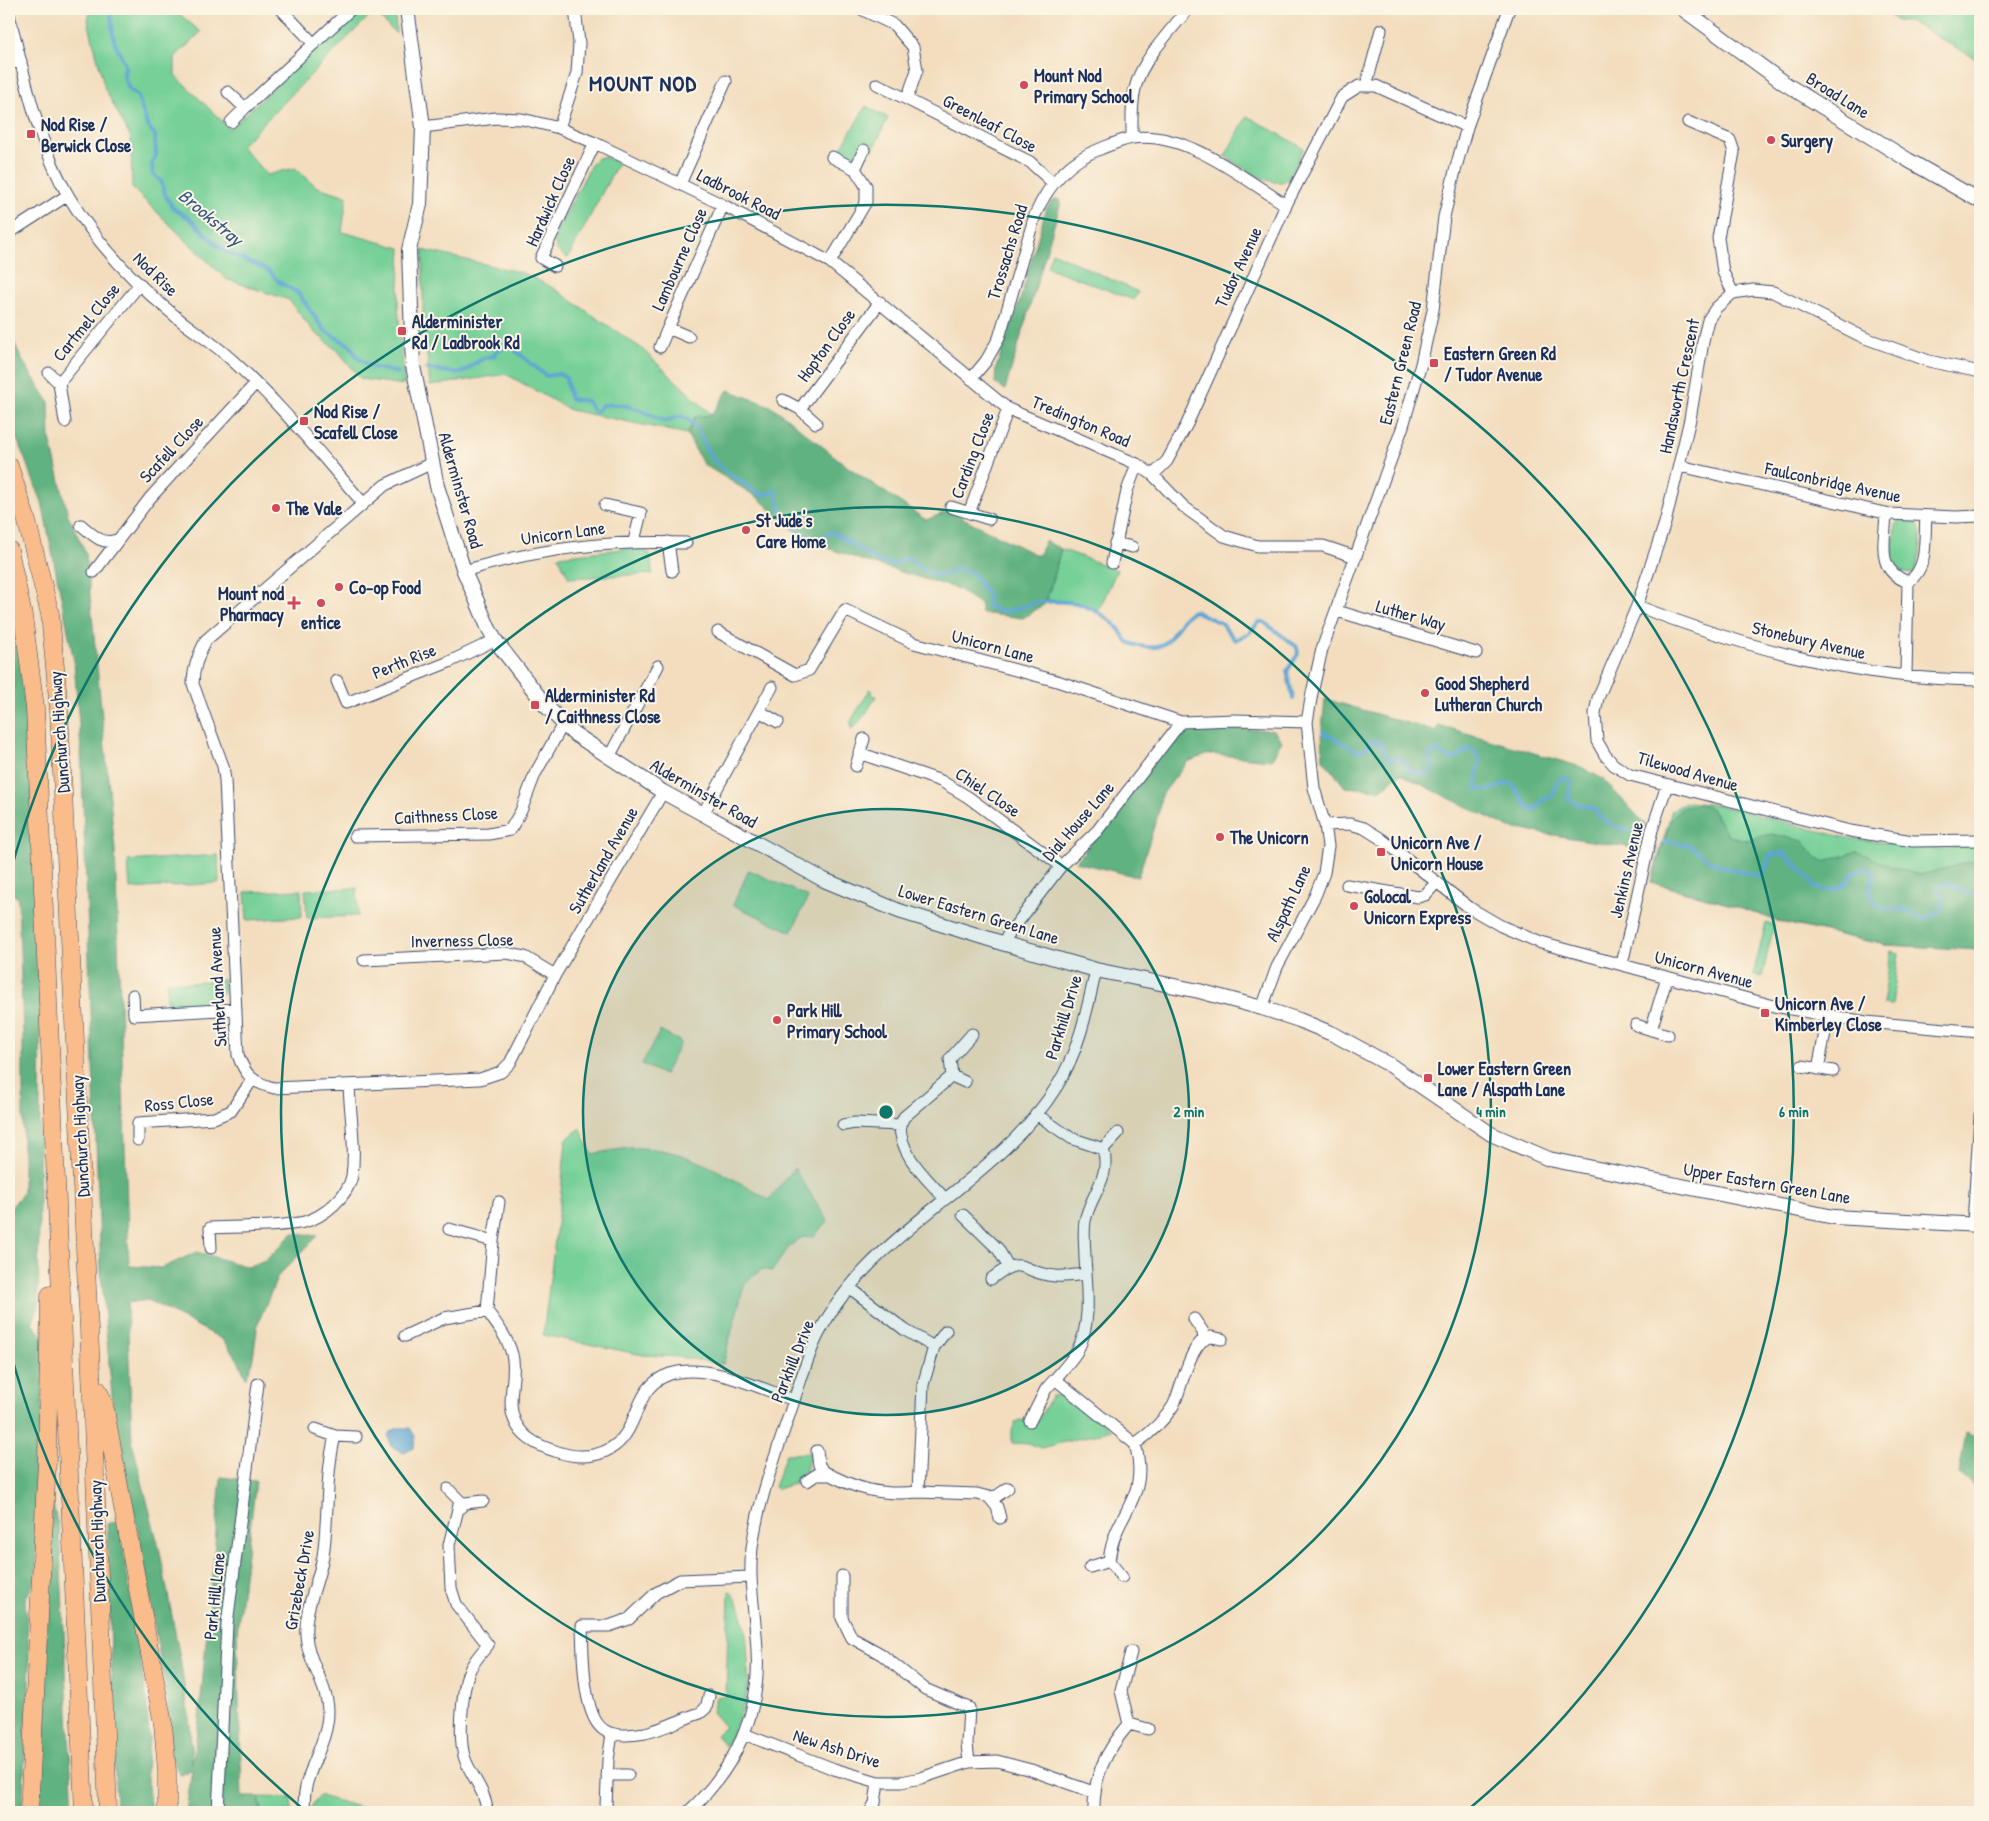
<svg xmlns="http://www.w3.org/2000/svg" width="1989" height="1821" viewBox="0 0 1989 1821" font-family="'Patrick Hand',sans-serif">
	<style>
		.green { fill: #76d097; stroke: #48807a }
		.forest { fill: #60b280; stroke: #3e706f }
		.water { fill: #5da6d4; stroke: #3c6a99 }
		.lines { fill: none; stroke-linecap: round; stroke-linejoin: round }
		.stream { stroke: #5da6d4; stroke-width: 4 }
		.minor-casing { stroke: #3b496c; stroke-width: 13 }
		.tertiary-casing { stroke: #3b496c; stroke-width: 16 }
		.trunk-casing { stroke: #3b496c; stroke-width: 19 }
		.minor { stroke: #fff; stroke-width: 11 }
		.tertiary { stroke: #fff; stroke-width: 14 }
		.trunk { stroke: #fabc8b; stroke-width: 18 }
		.ring { fill: none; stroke: #0f766e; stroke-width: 2.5 }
		.poi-dot { fill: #d1495b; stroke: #fcf5e5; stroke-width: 2 }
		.labels { text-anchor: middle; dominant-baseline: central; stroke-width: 4; stroke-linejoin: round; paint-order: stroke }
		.poi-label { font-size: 18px; font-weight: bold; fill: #1b2f5e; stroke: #fcf5e5; text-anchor: start }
		.street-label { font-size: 18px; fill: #1b2f5e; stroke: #fcf5e5 }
		.water-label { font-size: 19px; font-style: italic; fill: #325987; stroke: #fcf5e5 }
		.district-label { font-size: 22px; font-weight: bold; letter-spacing: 1px; fill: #1b2f5e; stroke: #fcf5e5 }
		.centre { fill: #0f766e; stroke: #fcf5e5; stroke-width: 2.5 }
		.ring-label { font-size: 15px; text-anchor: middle; font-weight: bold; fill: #0f766e; stroke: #fcf5e5; stroke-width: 4; stroke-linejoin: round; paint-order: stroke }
	</style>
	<rect width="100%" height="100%" fill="#fcf5e5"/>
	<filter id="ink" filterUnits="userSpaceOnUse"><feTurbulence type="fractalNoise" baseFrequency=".02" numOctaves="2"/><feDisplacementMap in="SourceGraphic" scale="10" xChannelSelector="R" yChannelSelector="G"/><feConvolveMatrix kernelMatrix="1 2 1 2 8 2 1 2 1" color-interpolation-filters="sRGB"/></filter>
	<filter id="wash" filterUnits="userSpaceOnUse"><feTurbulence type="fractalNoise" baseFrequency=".0096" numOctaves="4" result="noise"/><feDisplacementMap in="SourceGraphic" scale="20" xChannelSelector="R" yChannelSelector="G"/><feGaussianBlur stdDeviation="1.12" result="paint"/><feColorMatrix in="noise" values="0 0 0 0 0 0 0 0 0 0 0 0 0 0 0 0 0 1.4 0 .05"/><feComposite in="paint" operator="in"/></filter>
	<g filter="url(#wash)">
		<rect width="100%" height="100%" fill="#f3ddbe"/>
		<path class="green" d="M91,9h82l28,23 -26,25v18l55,54 125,-120h40l1,25 -22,-23 -133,135 26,29 28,-7 22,19 30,9 -5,36 59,16 -3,57 6,80 -43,-6 -23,-28 -25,-20 -24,-31 -63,-21 -94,-91 -1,-50 -26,-49 -17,-69z
			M1876,9h104v52l-71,-40h-10z
			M866,106l22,12 -15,32 -12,-4 -6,9h-10l-7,-2z
			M1247,116l57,32c-6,10 -10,23 -17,31 -12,13 -50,-16 -62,-23z
			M604,157l14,6 -50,95c-11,-6 -14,-9 -13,-23l37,-72 5,-5z
			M423,250l100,23 30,15 88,60 71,67 -17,2 -8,17 -117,-24 -64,-36 -76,12 -7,-73z
			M1052,252l86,40 -4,8 -87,-33z
			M1902,519h8l8,5c6,18 2,32 -4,50 -29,-1 -20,-28 -19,-49z
			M640,547l10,7 3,20 -84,4 -11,-22z
			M1061,549l56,21 -18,40 -22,-8 -30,-2z
			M870,689l3,2 -2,4 5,1 -10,18 -15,16v-9z
			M1688,802l30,3 129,33 91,11 42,-4v104l-94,-4 -106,-23 -38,-14 -91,-26 21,-72z
			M218,855l1,28 -89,6 -2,-28z
			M749,870l59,27 -16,35 -59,-27z
			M357,888l1,28 -51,2 -2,-28z
			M301,890l1,27 -55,3 -2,-28z
			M1766,923l8,2 -12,52 -9,-2z
			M1891,951l8,2 -7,52 -9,-1z
			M224,979l-1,14 -12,10 -44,4v-26l26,2z
			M660,1031l21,11 -17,33 -22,-11z
			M580,1128l12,26c13,-2 26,-5 38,-6 55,-2 94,26 139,52l25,-32 34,53 -15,16c-20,-4 -30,20 -41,34l-10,-2 -18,16 -21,79 -44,-7 -36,-2 -100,-20 18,-143 5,-52z
			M1060,1395l11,4 41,31 -71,18 -10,-4 -19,-1v-12l3,-8 4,-3 18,2 15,-26z
			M810,1453l-4,18 -8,4 -5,9 -16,5 -3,-2 12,-33z
			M729,1591c19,11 22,84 17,105 -4,18 -12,34 -21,50l-9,-11 9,-8 -13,-15 4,-15h10z
			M319,1795l5,2 52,15h-63l-1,-6z
			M259,1797l32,1 1,14h-30z"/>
		<path class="forest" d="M1058,199l3,3 -56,188 -10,-7 1,-15 25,-71 25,-88 6,-8z
			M9,330l13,30 27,42 1,37 18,76 18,39 29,296 14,416 33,2 35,-16 51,15 19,-8 26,-26 25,3 -40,40 -20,47 -6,41 -6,14 -8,-18 -16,-21 -74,-39 -21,3 5,139 28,110 21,112 9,61 2,39 7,-44 22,-243 35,4 -19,152 5,164h17l3,15h-76l6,-43 -12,6 -9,-18 -4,-59 -30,-173 -21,-84 -15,-169 -20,-522 -7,-89 -32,-159 -33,-83z
			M728,390l45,17 75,60 78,53 23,-9 89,45 7,-15 16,8 -16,55 -22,14 -42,-5v-8l-23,-16 -94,-28 -59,-21 -48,-43 -54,-33 -16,-30 8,-17 17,-2z
			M9,585l17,101 15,312 -3,311 -6,14 12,16 -8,239 -11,22 5,65 -8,147h-13v-308c6,-13 -1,-27 0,-42 2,-24 14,-49 0,-72v-180l14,-17v-161l-5,-133 -9,-9z
			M1325,699l110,32 4,-6 142,42 22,12 42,45 -5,25 -130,-21 -110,-54 -20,16 -35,-3 -22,-28 -1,-30z
			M1188,729l85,1 9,11 -11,19 -62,-6 -22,8 -26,34 -2,15 -21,66 -62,-15 100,-127z
			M1697,804l14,4 18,28 18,4 24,-6 32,7 13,16 9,5 32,-11 33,15 30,9 52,-14 8,4v85l-94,-5 -106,-23 -38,-14 -91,-26 21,-65 10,-9z
			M1966,1433l14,6v49h-4l-17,-15z
			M52,1500l7,30 14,282h-34z
			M119,1521l28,182 2,36 -3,31 5,42h-35l-9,-288z"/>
		<path class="water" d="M397,1428h13l5,8 -1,12 -10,5 -13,-7 -3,-12z"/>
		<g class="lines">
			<path class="stream" d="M110,9l4,32 11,23 -1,13 5,12 9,7 9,29 8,10 1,20 -4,9 1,10 8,7 5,16 8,12 15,9 28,27 9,7 43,19 10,11 19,11 27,38 26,15 6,11 12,9 29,7
				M427,369c10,-1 29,7 36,3 12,-7 15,-14 31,-16l3,-5 13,-5 36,30 13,-2 7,4 4,21 17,2 6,10h4l5,-6c24,-3 41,6 62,16 7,1 11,-6 18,-4 20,5 20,33 34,45 6,7 36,28 44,32l6,1 9,-5 7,23 17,19 14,6h8l11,-6c14,6 46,35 63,32 4,-1 8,-5 13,-7l7,7 19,11 5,1 21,-7 12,4 16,22v11c17,11 30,1 46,-3 7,-3 34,-1 42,0 14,3 33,15 42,25 4,4 5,9 9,13 6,5 21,7 29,6 19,-4 21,-30 38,-36l27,12 14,17 14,-7 10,-11h5l33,25 1,7 -11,17 6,27
				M1323,732l34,19 8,-1 6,-9h7c6,6 6,15 12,19l11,-3 8,14 20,4c5,-8 3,-11 0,-19l6,-6 15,9h6l12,-10 6,2 6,8 -4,30 12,1 21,-7 4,2 16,24 6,1 8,-10 11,-6 2,-11 6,-5h4l5,4 -3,16 7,5 19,6c9,14 19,17 34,22
				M1664,841l25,4 21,16 14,6 35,9 5,-2 6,-19 14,-2 27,27 2,6c13,7 33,5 39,-12l12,-6 7,2 3,5 -5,17 9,15c14,4 31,-1 39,11l9,1c16,-10 22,-9 12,-27l4,-7 5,-2 33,16"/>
		</g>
	</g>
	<g filter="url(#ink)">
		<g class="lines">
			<g class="minor-casing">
				<path id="minor" d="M281,9l33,35
					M861,9l33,16 19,22 4,23 -10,29
					M9,15c16,61 28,128 60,182 27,45 64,85 105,118 16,14 35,25 51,39 51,44 94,99 138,149
					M9,64l12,-3
					M877,84l153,78 23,21
					M1366,86l15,-56
					M228,92l17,16 106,-99
					M231,122l14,-14
					M1688,122l42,18 4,12 -16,86 5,34 10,21
					M423,127l73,-9 26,1 37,9 36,15 128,62 107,57 178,147 129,55 16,11 31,32 40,29 34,10h65l33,11
					M559,128l18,-55 2,-30 -4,-34
					M1132,138c0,-17 -1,-36 4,-53 6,-25 36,-56 52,-76
					M855,169l9,-19
					M680,184l46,-103
					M9,233l59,-38
					M830,262l36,-60v-16l-11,-17 -23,-12
					M555,266l-14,-8 54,-115
					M689,337l-21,-9 55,-123
					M660,347l8,-19
					M1980,372l-51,-11 -64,-23 -92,-46 -20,-2 -20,3 -17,15 -8,12 -4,16 -14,83 -25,104 -28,83 -39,92 -3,15 2,28 8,14 9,10 16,10 220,56 63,10 67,-1
					M49,373l10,10 81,-99
					M971,379l15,-18 13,-23 36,-123c13,-30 33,-54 65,-66 10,-4 21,-9 32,-11 53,-8 111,40 154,67
					M59,383l6,39
					M783,400l17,9 16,14
					M800,409l80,-107
					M432,463l-47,22 -179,155c-8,15 -13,28 -13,44l30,82 2,14 13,275c7,20 15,28 36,33l206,-9 21,-7 9,-9 45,-88 108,-183
					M1680,466l209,48 67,3 24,-1
					M1153,475l14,-14 20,-37 99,-219 56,-108 17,-11h17l91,41
					M605,505l36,8 -7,28
					M951,507l38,12
					M969,513l39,-104
					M1886,513c-1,30 -11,57 22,69
					M81,525c10,8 21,21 35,15
					M668,542l4,29
					M1115,543l17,4
					M1112,563l15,-72 10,-27
					M464,571c71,-22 149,-31 222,-28
					M94,572l56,-74 106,-115
					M1908,582c21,-14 16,-43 18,-66
					M1637,606c110,42 224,74 343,74
					M1337,611l139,42
					M718,632l77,43 14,-5 36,-60 69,33 143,38 124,41 54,-2 72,2
					M1906,675l2,-93
					M337,681l9,22 103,-41 46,-22
					M759,711l19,11
					M859,753l82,28 27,16 93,69
					M609,757l49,-91
					M856,766l8,-27
					M703,814l69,-127
					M1325,825l25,-1 14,4 16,10 90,70 31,18 40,17 233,63 92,16 114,10
					M355,836l134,-2 21,-4 11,-19 14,-37 28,-50
					M1347,885l71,12 7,-2 11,-12
					M1002,943l59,-77 36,-35 84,-109
					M364,960l143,-7 18,4 30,18
					M1622,964l30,-134 15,-45
					M133,995l1,20 102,-6
					M1262,1008l15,-41 38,-71 9,-23 4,-27 -3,-21 -11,-37 -7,-66 5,-29 10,-44 81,-223 18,-62 12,-54 11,-93 11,-46 12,-44 42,-118
					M1636,1025l32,10
					M1651,1030l16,-53
					M1802,1066l31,5
					M1818,1069l10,-52
					M952,1076l13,6
					M1036,1114l35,24 32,11c9,28 -13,46 -18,72 -2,12 0,26 0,38 2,29 7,68 -9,94 -6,9 -14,18 -21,26l80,65c14,-10 29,-23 38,-38 8,-14 17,-68 38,-69 3,0 8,2 11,2
					M843,1125l12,-2 45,2
					M138,1140v-17l76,-5 17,-7 21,-31
					M1103,1149l15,-16
					M945,1199c-19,-22 -45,-43 -45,-74l4,-8 48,-41 -2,-17 22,-25
					M963,1215l35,34 10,17
					M1973,1224l7,-109
					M449,1229l44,12 -6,70
					M493,1241l6,-39
					M211,1248l-1,-20c28,-2 68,0 94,-6 20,-5 44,-26 48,-46 4,-29 -2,-62 -3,-91
					M991,1279c34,-27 30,-5 64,-3 10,1 21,-1 31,-2
					M850,1288l55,42 29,17 -11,38 -5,107 59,2 12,3 8,-1 11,-8
					M1194,1319l9,13 1,8
					M405,1336l39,-18 43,-7c10,14 24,31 26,49 3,24 -9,45 5,67 8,13 24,20 37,24 27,10 58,6 73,-21 13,-23 13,-46 42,-56 36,-12 89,14 124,26
					M934,1347l12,-16
					M1030,1421l16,-32 9,-10
					M315,1429l20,7 21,1
					M817,1451l2,14 4,6c32,18 58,25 95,21
					M807,1481l9,-6h15
					M448,1489l12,12 -11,44 2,43 5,16 32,41c-8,9 -16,18 -20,29 -6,19 -10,66 -3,85 7,19 21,32 22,53
					M989,1497l8,10 3,11
					M459,1509l6,-6 18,-2
					M1090,1567l19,-6
					M842,1576v42l10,20 29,16 44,35 44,19 -2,36 2,18
					M1122,1577l-13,-16c5,-50 42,-60 26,-117
					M709,1696l-3,12 -6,5c-18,6 -36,16 -55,20 -11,2 -31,4 -41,-3 -22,-14 -21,-80 -22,-104h27l20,-7 27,-26 24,-13 70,-3
					M1129,1724l-8,-33 10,-39
					M1129,1724l19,5
					M744,1734l90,35 44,13h23l20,-4 48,-16 28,-1 34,9 62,22
					M607,1775h21
					M606,1806l2,-46 4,-26
					M218,1812l9,-188 31,-240
					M305,1812c-6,-37 24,-65 23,-102 -1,-27 -21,-49 -22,-76 -2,-25 13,-52 17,-78 6,-40 2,-80 12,-120
					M688,1812c46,-42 73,-97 69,-161 -1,-34 -9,-68 -5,-103 5,-41 19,-79 32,-118 10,-28 18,-57 29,-84 49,-114 181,-158 244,-260 22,-35 30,-76 39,-116
					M870,1812l5,-9 3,-21
					M1094,1812c-1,-36 12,-61 35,-88"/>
			</g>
			<g class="tertiary-casing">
				<path id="tertiary" d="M407,9l16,118 -3,77 -11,46 4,116 24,120 27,85 24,56 7,13 51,66 27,27 90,59 161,88 75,31 103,32 94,27 103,21 63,17 37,12 36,15 55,30 101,69 58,25 285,58 146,8
					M1683,9l101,74 124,77 72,41"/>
			</g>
			<g class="trunk-casing">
				<path id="trunk" d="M9,466l17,52 24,96 9,96 32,661 17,441
					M9,550l14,66 12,92 49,1104
					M98,1390l6,15 59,319 4,47v41
					M29,1812l18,-351 3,-166"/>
			</g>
			<use href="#minor" class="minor"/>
			<use href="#tertiary" class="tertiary"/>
			<use href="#trunk" class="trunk"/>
		</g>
	</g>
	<circle cx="886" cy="1112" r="303" fill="#0f766e" fill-opacity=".12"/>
	<g class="ring">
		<circle cx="886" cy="1112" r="303"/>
		<circle cx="886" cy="1112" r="605"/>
		<path d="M302 1808A908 908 0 0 1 9 1347M9 877A908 908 0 1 1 1470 1808"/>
	</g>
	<g class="poi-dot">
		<circle cx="1024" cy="85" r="5"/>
		<rect x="26" y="129" width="10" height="10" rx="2.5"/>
		<circle cx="1771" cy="140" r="5"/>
		<rect x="397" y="326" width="10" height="10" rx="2.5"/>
		<rect x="1429" y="358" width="10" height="10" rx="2.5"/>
		<rect x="299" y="416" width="10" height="10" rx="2.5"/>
		<circle cx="276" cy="508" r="5"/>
		<circle cx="746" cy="530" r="5"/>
		<circle cx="339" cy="587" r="5"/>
		<path d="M291.5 595.5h5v5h5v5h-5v5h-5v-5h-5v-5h5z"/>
		<circle cx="321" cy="603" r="5"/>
		<circle cx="1425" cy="693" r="5"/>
		<rect x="530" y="700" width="10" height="10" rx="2.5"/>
		<circle cx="1220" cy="837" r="5"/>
		<rect x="1376" y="847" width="10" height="10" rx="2.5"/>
		<circle cx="1354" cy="906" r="5"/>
		<rect x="1760" y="1008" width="10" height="10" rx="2.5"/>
		<circle cx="777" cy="1020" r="5"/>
		<rect x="1423" y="1073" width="10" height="10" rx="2.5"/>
	</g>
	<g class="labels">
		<g class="poi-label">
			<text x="1034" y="75">Mount Nod<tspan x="1034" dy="21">Primary School</tspan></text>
			<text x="41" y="124">Nod Rise /<tspan x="41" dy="21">Berwick Close</tspan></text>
			<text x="1781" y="140">Surgery</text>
			<text x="412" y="321">Alderminister<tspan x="412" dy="21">Rd / Ladbrook Rd</tspan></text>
			<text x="1444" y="353">Eastern Green Rd<tspan x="1444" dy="21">/ Tudor Avenue</tspan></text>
			<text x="314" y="411">Nod Rise /<tspan x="314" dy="21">Scafell Close</tspan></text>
			<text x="286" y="508">The Vale</text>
			<text x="756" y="520">St Jude's<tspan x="756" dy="21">Care Home</tspan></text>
			<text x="349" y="587">Co-op Food</text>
			<text x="284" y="593" text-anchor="end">Mount nod<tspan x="284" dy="21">Pharmacy</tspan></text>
			<text x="321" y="622" text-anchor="middle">entice</text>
			<text x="1435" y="683">Good Shepherd<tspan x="1435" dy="21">Lutheran Church</tspan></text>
			<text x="545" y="695">Alderminister Rd<tspan x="545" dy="21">/ Caithness Close</tspan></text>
			<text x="1230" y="837">The Unicorn</text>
			<text x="1391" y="842">Unicorn Ave /<tspan x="1391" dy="21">Unicorn House</tspan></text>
			<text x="1364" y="896">Golocal<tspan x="1364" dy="21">Unicorn Express</tspan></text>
			<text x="1775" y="1003">Unicorn Ave /<tspan x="1775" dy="21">Kimberley Close</tspan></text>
			<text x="787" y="1010">Park Hill<tspan x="787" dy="21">Primary School</tspan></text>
			<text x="1438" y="1068">Lower Eastern Green<tspan x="1438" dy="21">Lane / Alspath Lane</tspan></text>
		</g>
		<g class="street-label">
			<text transform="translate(1838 95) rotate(32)">Broad Lane</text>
			<text transform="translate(990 123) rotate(28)">Greenleaf Close</text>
			<text transform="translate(739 194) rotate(27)">Ladbrook Road</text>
			<text transform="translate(550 201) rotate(-66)">Hardwick Close</text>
			<text transform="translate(1007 252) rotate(-73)">Trossachs Road</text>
			<text transform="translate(679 259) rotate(-66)">Lambourne Close</text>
			<text transform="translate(1238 267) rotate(-65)">Tudor Avenue</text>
			<text transform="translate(156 274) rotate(44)">Nod Rise</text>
			<text transform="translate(86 322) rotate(-51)">Cartmel Close</text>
			<text transform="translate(826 345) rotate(-54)">Hopton Close</text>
			<text transform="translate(1400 363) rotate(-76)">Eastern Green Road</text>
			<text transform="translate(1679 386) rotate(-78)">Handsworth Crescent</text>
			<text transform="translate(1081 421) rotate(23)">Tredington Road</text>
			<text transform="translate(171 449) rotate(-47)">Scafell Close</text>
			<text transform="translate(972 455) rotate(-69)">Carding Close</text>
			<text transform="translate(1833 482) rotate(12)">Faulconbridge Avenue</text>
			<text transform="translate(461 490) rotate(74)">Alderminster Road</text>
			<text transform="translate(563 533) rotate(-8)">Unicorn Lane</text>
			<text transform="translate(1411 615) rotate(16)">Luther Way</text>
			<text transform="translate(1809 640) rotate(13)">Stonebury Avenue</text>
			<text transform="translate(993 646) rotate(15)">Unicorn Lane</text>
			<text transform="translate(404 661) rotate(-22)">Perth Rise</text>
			<text transform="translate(59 732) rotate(-94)">Dunchurch Highway</text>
			<text transform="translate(1688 771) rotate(16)">Tilewood Avenue</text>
			<text transform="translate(988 792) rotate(34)">Chiel Close</text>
			<text transform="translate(704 793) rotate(30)">Alderminster Road</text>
			<text transform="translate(446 815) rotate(-3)">Caithness Close</text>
			<text transform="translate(1078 821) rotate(-49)">Dial House Lane</text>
			<text transform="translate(603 860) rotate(-60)">Sutherland Avenue</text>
			<text transform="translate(1626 870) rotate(-77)">Jenkins Avenue</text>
			<text transform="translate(1288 903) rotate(-65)">Alspath Lane</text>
			<text transform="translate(979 914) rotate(17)">Lower Eastern Green Lane</text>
			<text transform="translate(462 940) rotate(-1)">Inverness Close</text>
			<text transform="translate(1704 969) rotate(15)">Unicorn Avenue</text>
			<text transform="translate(217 987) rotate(-93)">Sutherland Avenue</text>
			<text transform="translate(1063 1017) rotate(-73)">Parkhill Drive</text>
			<text transform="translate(179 1102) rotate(-6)">Ross Close</text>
			<text transform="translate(80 1136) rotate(-93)">Dunchurch Highway</text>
			<text transform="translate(1767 1183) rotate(10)">Upper Eastern Green Lane</text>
			<text transform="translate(792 1361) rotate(-68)">Parkhill Drive</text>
			<text transform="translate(97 1541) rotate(-92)">Dunchurch Highway</text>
			<text transform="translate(299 1580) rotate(-80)">Grizebeck Drive</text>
			<text transform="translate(214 1596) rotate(-84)">Park Hill Lane</text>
			<text transform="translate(837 1748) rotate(18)">New Ash Drive</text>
		</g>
		<g class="water-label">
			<text transform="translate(211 217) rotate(40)">Brookstray</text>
		</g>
		<g class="district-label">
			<text x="643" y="83">MOUNT NOD</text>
		</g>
	</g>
	<circle cx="886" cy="1112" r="8" class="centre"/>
	<g class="ring-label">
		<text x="1189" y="1117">2 min</text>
		<text x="1491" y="1117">4 min</text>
		<text x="1794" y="1117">6 min</text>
	</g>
	<rect width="1989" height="1821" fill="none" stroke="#fcf5e5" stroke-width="30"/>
</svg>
